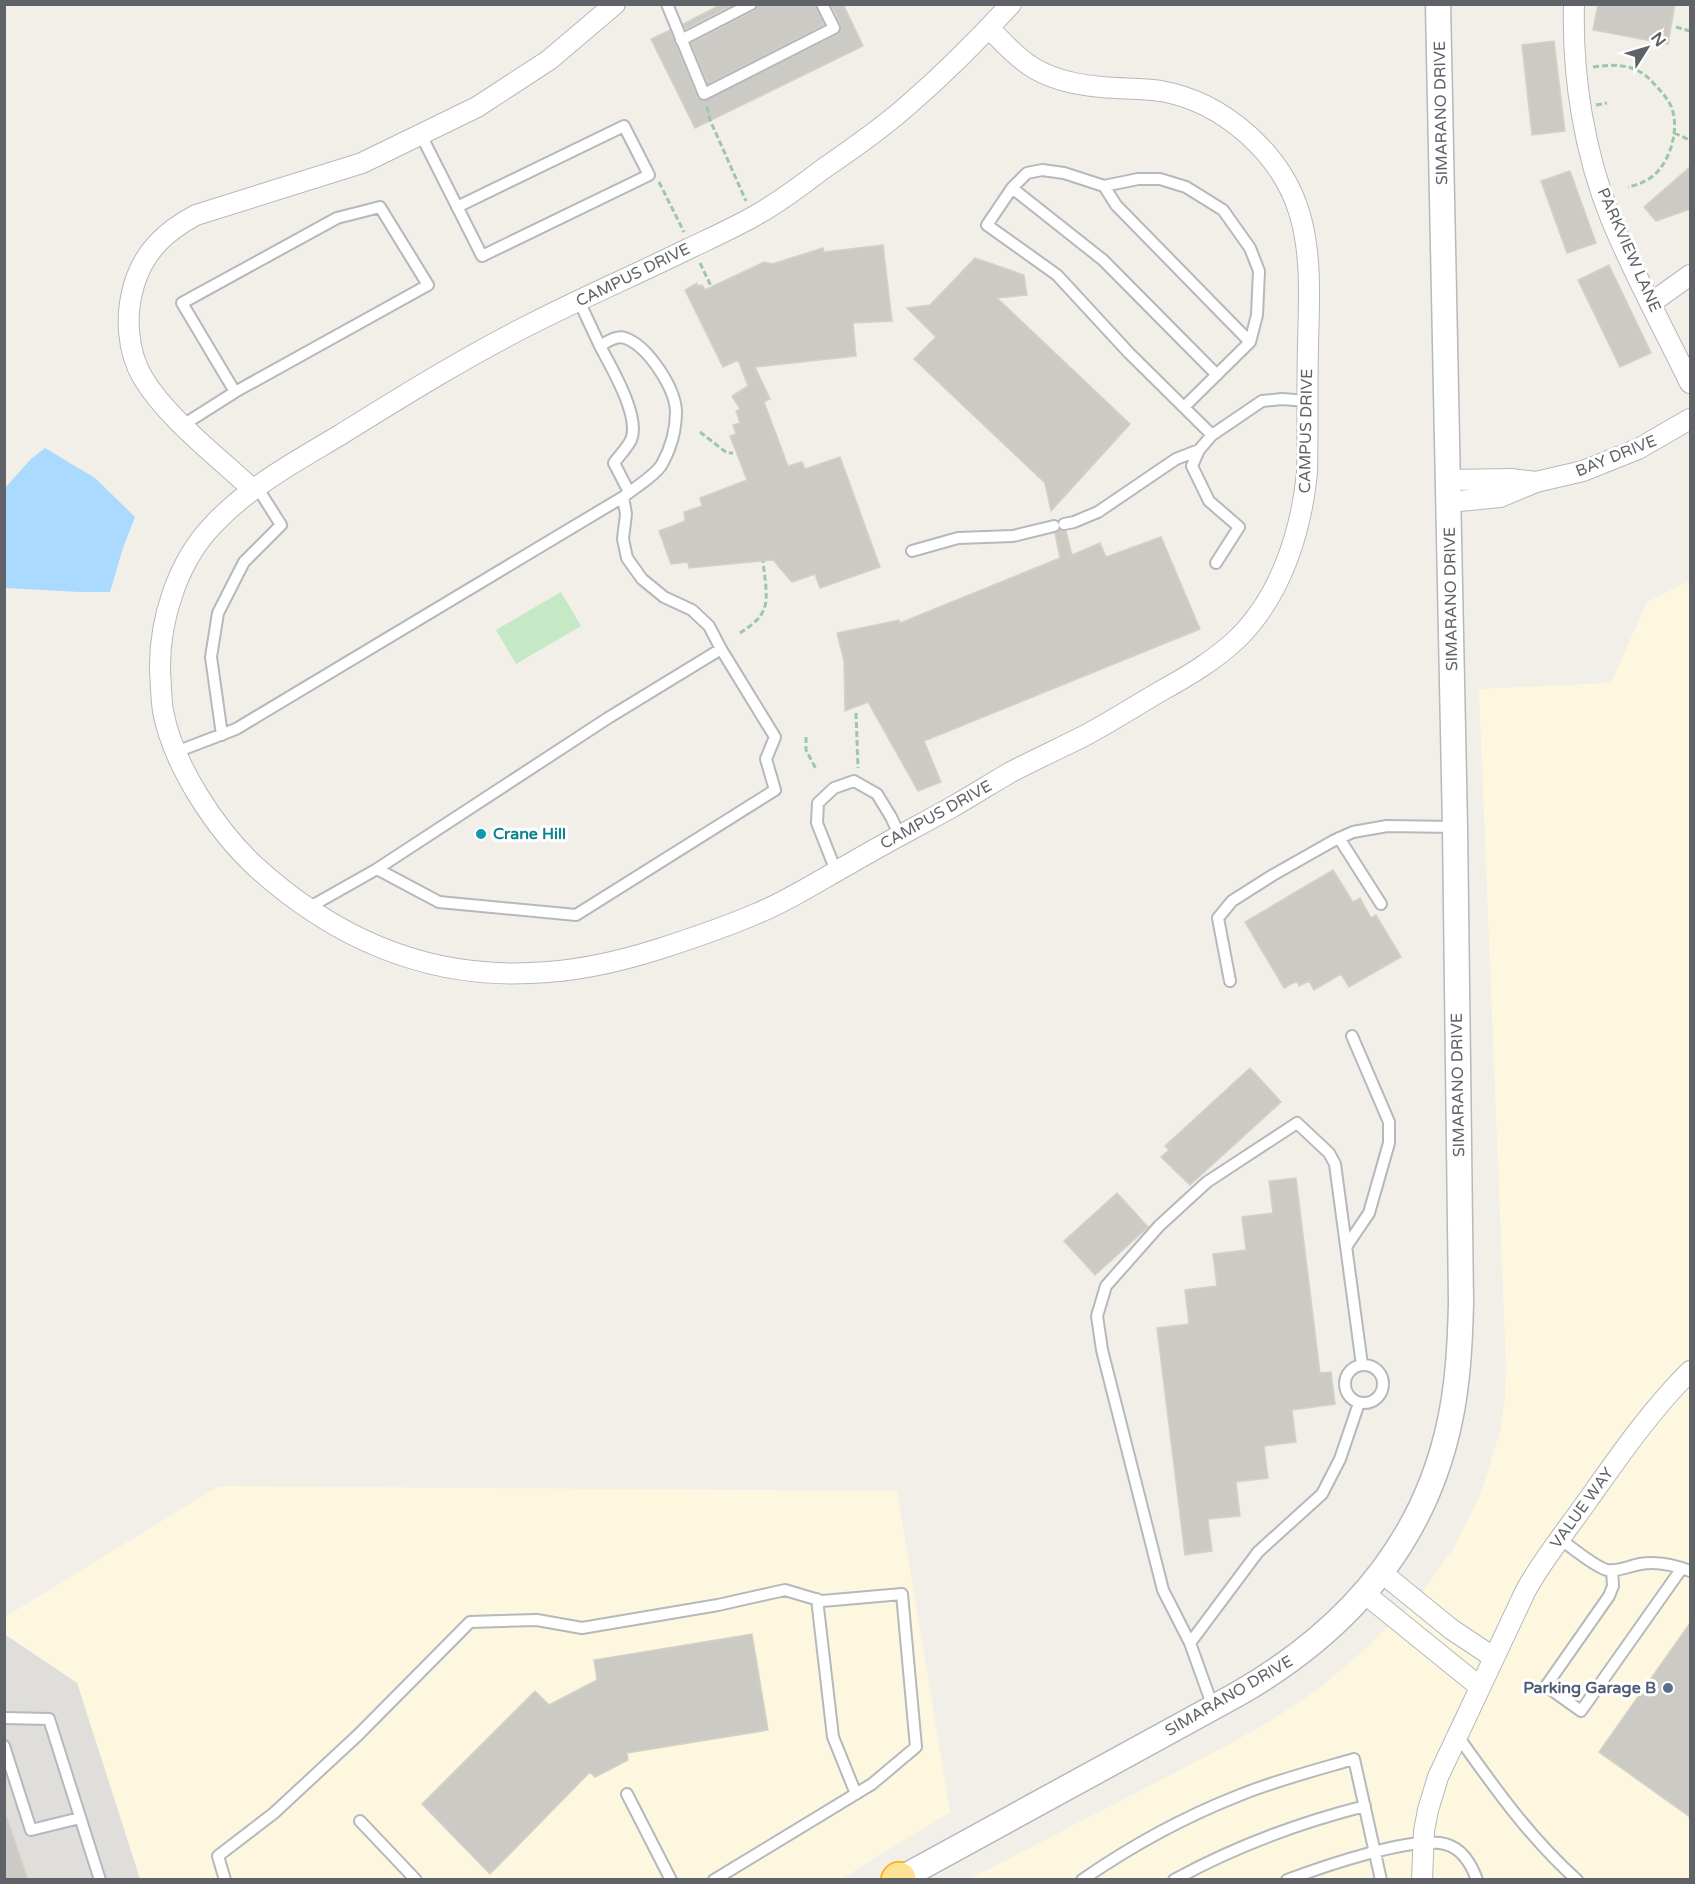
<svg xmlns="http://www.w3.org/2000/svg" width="1695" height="1884" viewBox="0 0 1695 1884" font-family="'Varela Round',sans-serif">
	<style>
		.commercial { fill: #fef7e0 }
		.industrial { fill: #e0deda }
		.green { fill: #c5e8c5 }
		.water { fill: #aadaff }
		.building { fill: #cccac5; stroke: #d6d1c6; stroke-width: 1.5 }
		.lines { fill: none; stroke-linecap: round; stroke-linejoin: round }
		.service-casing { stroke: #b5b8bc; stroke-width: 14 }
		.minor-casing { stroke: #b5b8bc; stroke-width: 22 }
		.tertiary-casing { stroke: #b5b8bc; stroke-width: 27 }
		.motorway-casing { stroke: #f9ab00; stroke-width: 36 }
		.path { stroke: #9cc7a9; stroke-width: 3; stroke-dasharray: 6 3; stroke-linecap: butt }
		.service { stroke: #fff; stroke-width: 10 }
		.minor { stroke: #fff; stroke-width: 20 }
		.tertiary { stroke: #fff; stroke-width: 24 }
		.motorway { stroke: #fde293; stroke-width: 33 }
		.culture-dot { fill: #0f9aa8; stroke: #fff; stroke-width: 2 }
		.service-dot { fill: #5c6f8a; stroke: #fff; stroke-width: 2 }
		.labels { text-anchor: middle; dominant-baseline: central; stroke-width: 6; stroke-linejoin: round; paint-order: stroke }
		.street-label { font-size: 16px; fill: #5f6368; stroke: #fff }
		.culture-label { font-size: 16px; font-weight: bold; fill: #0d838f; stroke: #fff; text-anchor: start }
		.service-label { font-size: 16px; font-weight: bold; fill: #4e5e75; stroke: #fff; text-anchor: end }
	</style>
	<rect width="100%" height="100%" fill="#f1efe8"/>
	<path class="commercial" d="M1690,581v1298l-722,1 260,-135 42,-24 46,-30 48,-41 40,-39 19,-20 32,-45 25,-50 20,-64 5,-35 1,-33 -27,-675 132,-6 36,-81z
		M219,1486l678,5 53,321 -109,67h-701l-63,-196 -72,-49v-17z"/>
	<path class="industrial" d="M4,1634l73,49 63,196h-135z"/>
	<path class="green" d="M561,592l20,34 -65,38 -20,-34z"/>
	<path class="water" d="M45,448l50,30 40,39 -12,31 -13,44h-30l-75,-4v-100l26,-29z"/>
	<path class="building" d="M722,4h12l-49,25 -2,-5z
		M758,4h57l9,21 -116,59 -17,-41 63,-32z
		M831,4h12l20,42 -168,82 -44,-89 19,-9 27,67 7,4 134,-67 3,-5v-4z
		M1598,4h77l-7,40 -75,-14z
		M1554,41l11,90 -33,4 -10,-90z
		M1690,167v42l-34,12 -12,-14z
		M1570,171l26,72 -29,10 -26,-72z
		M883,245l9,76 -39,2 3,33 -101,11 15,32 -6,3 24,64 14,-4 3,7 35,-12 40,110 -60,21 -5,-14 -23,8 -19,-22 -84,8 -1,-6 -17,2 -12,-33 26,-10 -1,-9 18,-6 -2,-8 47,-18 -17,-44 6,-2 -3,-9 7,-2 -4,-12 4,-2 -8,-13 16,-10 -10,-26 -15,7 -38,-77 12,-7 1,3 4,-1 3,5 59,-28 8,2 51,-16 1,4z
		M975,258l49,17 3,20 -30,3 133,126 -79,87 -6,-28 -131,-124 22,-22 -29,-29 23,-3z
		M1609,265l42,88 -31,14 -42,-87z
		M1060,530l6,1 6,24 28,-12 6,14 55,-20 39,92 -276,112 17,41 -23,9 -50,-89 -23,9 -1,-50 -7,-28 62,-13 1,3 160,-65 -5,-25z
		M1333,870l20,32 7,-4 11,20 5,-3 25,42 -52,30 -8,-13 -27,16 -5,-9 -10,5 -2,-5 -13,7 -39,-66z
		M1250,1068l31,34 -91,83 -29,-28 8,-7 -4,-4z
		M1296,1178l24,195 11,-1 4,32 -43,6 4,32 -32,4 4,32 -32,4 4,34 -32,3 4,32 -27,4 -28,-227 32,-4 -4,-34 32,-4 -4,-32 33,-4 -4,-33 31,-4 -4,-32z
		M1117,1193l31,34 -53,48 -31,-34z
		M1690,1623v194l-91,-65z
		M752,1634l16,96 -141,23 1,7 -33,17 -5,-5 -100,102 -68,-70 113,-113 14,14 48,-25 -3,-20z
		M4,1818h3l21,62h-24z"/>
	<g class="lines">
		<g class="service-casing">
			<path id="service" d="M667,4l37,90 130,-66 -12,-24
				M681,40l70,-36
				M421,135l61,121 167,-81 -25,-49 -167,81
				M1104,186l12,19 134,137
				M1012,188l91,72 114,115
				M600,346c11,21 41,71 31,94 -4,8 -12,16 -17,23l15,29
				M1184,407l66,-65 7,-27 2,-44 -9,-23 -27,-38 -37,-23 -26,-8h-22l-34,7 -40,-13 -22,-3 -15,3 -15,15 -25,37 70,50 72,78 83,82 50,-34 20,-2 25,2
				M183,425l52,-33 193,-107 -48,-78 -43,11 -155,85 53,89
				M1212,435l-13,15 -7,16 17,35 30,26 -23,36
				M623,497l3,17 -3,25 4,19 15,21 22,18 28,13 17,16 12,23
				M1064,524l10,-2 24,-10 78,-53 23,-9
				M912,551l46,-13 55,-2 41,-10
				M222,735l-11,-78 7,-44 26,-51 37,-37 -24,-38
				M176,752l60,-23 387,-232c10,-8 33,-22 39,-33 9,-16 14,-34 14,-53 -1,-23 -28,-65 -51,-73 -9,-3 -18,4 -25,8l-21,-45
				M1339,838l42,66
				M836,871l-19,-48 1,-20 16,-15 20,-7 23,13 14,23 8,17
				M308,908l69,-39 62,33 137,13 199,-125 -9,-31 9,-22 -54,-88 -113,69 -231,151
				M1230,981l-12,-63 14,-17 41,-26 60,-34 20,-9 34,-6 68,1
				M1346,1247l23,-34 20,-70v-21l-37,-86
				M1345 1384a19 19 0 1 1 38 0a19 19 0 1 1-38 0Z
				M1560,1539c11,8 35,28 47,31 11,2 22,-4 33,-6 18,-3 34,1 50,7
				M1612,1570l1,16 -4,10 -63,90 35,25 101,-143
				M817,1599l16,138 23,57
				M1190,1643l68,-91 64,-58 18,-35 19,-56
				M1213,1707l-23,-64 -27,-53 -61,-240 -5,-34 9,-30 53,-60 48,-44 90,-59 32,30 6,11 27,201
				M4,1718l45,1 51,161
				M1457,1735c37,52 72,102 120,145
				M4,1746l27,84 49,-12
				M627,1794l44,86
				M360,1821l56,59
				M225,1880l-7,-24 56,-43 84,-78 112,-113 67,-2 45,8 136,-23 67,-15 37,11 80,-7 14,153 -44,37 -158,96
				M1082,1880c49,-34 102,-63 158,-85 37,-15 76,-25 114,-36l27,121
				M1174,1880c60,-33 124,-57 191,-74
				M1287,1880c32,-12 131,-47 161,-35 15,5 24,21 29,35"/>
		</g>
		<g class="minor-casing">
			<path id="minor" d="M1574,4c-2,72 10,148 37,215 23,56 53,110 79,164
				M989,28c13,13 25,27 40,37 20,14 49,20 73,22 20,2 39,1 59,4 62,11 121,62 139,124 12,42 9,87 8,131 -1,42 0,84 -1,127 -6,59 -26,123 -70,166 -22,21 -49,37 -76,52 -26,15 -52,32 -79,46 -24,12 -48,23 -71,35 -19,11 -38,23 -57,34 -34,19 -69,37 -103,57 -31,17 -61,37 -93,50 -32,14 -65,25 -99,36 -41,13 -85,23 -129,24 -105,5 -197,-36 -274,-106 -40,-37 -83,-102 -93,-156 -2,-13 -2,-27 -3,-40 -1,-50 17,-108 52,-145 36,-39 83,-64 128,-91 63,-39 127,-79 193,-112 51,-26 104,-49 155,-74 23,-11 48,-22 70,-35 23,-13 44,-29 65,-45 29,-20 58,-40 84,-63 37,-32 71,-66 104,-102
				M1651,303l39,-28
				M1448,480l63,-1 25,3
				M252,489c-34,-32 -86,-72 -109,-111 -16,-27 -18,-63 -9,-93 10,-34 32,-54 62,-70l166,-52 115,-56 72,-47 66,-56
				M1449,502l51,-5 36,-15 47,-11 55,-22 52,-30
				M1381,1572l70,57 42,28
				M1364,1593l116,94
				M1422,1880l2,-49 4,-21 10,-33 88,-187c17,-31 41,-60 62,-90 32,-45 63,-90 102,-129"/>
		</g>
		<g class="tertiary-casing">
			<path id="tertiary" d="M898,1880l338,-185c107,-61 186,-147 213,-270 9,-40 11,-81 12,-122l-6,-476 -17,-823"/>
		</g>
		<g class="motorway-casing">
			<path id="motorway" d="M898,1880l1,-1"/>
		</g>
		<path class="path" d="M1676,27l14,4
			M1593,67c14,-2 28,-3 41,2 9,3 16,10 22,17 5,5 10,11 14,18 11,22 1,57 -17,72 -8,6 -16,9 -25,11
			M1596,105l11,-2
			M707,107l3,13 36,81
			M1674,133l16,7
			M659,182l25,50
			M700,263l11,23
			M700,432l27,21h6
			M740,633c9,-6 20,-13 24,-24 5,-11 0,-36 -1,-48
			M856,713l2,55
			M806,737v13l10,19"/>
		<use href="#service" class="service"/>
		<use href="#minor" class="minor"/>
		<use href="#tertiary" class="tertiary"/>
		<use href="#motorway" class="motorway"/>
	</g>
	<circle class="culture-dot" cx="481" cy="834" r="6"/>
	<circle class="service-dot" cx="1668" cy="1688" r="6"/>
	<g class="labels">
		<g class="street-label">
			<text transform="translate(1441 113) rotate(-91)">SIMARANO DRIVE</text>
			<text transform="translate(1629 250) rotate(66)">PARKVIEW LANE</text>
			<text transform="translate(633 275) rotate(-26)">CAMPUS DRIVE</text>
			<text transform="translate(1306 431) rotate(-89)">CAMPUS DRIVE</text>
			<text transform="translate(1616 456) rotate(-22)">BAY DRIVE</text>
			<text transform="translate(1451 599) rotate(-91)">SIMARANO DRIVE</text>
			<text transform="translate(936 815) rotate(-29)">CAMPUS DRIVE</text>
			<text transform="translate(1458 1085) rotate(-91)">SIMARANO DRIVE</text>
			<text transform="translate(1582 1508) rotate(-54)">VALUE WAY</text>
			<text transform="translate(1229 1696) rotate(-30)">SIMARANO DRIVE</text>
		</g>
		<g class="culture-label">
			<text x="493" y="834">Crane Hill</text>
		</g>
		<g class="service-label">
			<text x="1656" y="1688">Parking Garage B</text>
		</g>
	</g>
	<rect width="1695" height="1884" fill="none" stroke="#5f6368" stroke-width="12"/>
	<g transform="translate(1647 48) rotate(53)" stroke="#ffffff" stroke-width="4.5" paint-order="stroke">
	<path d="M0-4.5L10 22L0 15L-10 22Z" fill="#5f6368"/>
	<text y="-9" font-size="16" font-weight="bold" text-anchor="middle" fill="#5f6368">N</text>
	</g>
</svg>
